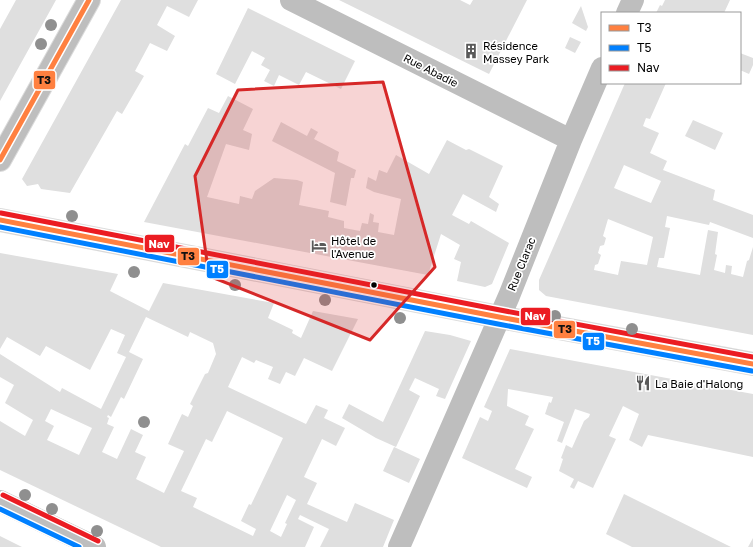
<svg xmlns="http://www.w3.org/2000/svg" width="753" height="547" viewBox="0 0 753 547" font-family="'Golos Text',sans-serif">
	<style>
		.building { fill: #dfdfdf; fill-rule: evenodd }
		.lines { fill: none; stroke-linecap: round; stroke-linejoin: round }
		.major-casing { stroke: #dbdbdb; stroke-width: 24 }
		.minor { stroke: #bebebe; stroke-width: 22 }
		.major { stroke: #bebebe; stroke-width: 22 }
		.bus-1-casing { stroke: #fff; stroke-width: 8 }
		.bus-2-casing { stroke: #fff; stroke-width: 8 }
		.bus-3-casing { stroke: #fff; stroke-width: 8 }
		.bus-1 { stroke: #ff8040; stroke-width: 5 }
		.bus-2 { stroke: #0080ff; stroke-width: 5 }
		.bus-3 { stroke: #eb1c22; stroke-width: 5 }
		.tree { fill: #8f8f8f }
		.marked { fill: #d62828; fill-opacity: 0.2; stroke: #d62828; stroke-width: 3; stroke-linejoin: round }
		.bus-dot { fill: #000; stroke: #fff; stroke-width: 1.5 }
		.labels { text-anchor: middle; dominant-baseline: central; stroke-width: 3.5; stroke-linejoin: round; paint-order: stroke }
		.poi-label { font-size: 11px; fill: #000; stroke: #fff; text-anchor: start }
		.street-label { font-size: 11px; fill: #000; stroke: #fff }
		.line-badge { stroke: #fff; stroke-width: 1.5 }
		.badge-label { font-size: 11px; text-anchor: middle; font-weight: bold; fill: #fff }
		.pale-badge-label { font-size: 11px; text-anchor: middle; font-weight: bold; fill: #111 }
	</style>
	<rect width="100%" height="100%" fill="#fff"/>
	<path class="building" d="M16,0h40l-56,101v-72z
		M121,0h77l-9,17 -22,-11 -10,19 18,11 -8,15 -17,-8 -15,28 9,5 -22,38 -5,-3 -47,82 -29,-4 -3,-5 -11,2 -5,-7z
		M339,0h121l10,5 3,-5h54l-38,74z
		M665,0h65l-6,13h-68l4,-8 2,1z
		M581,6l7,21 -2,4 -14,-8z
		M248,8l107,53 -14,28 -35,-17 -7,13 -20,-10 -5,11 -10,-5 6,-11 -9,-5 4,-7 -13,-7 -17,33 -19,-10z
		M570,37l11,5 -6,11 -10,-5z
		M740,53l13,5v7l-4,9 -9,-4z
		M625,83h41l-16,36 -4,-1 -3,8 16,7 -9,20 17,8 -4,9 52,20 -2,10 40,15v23l-43,-16 -1,3 -42,-9 -2,11 5,1 -6,30h-5l-2,9 43,8 8,-45 10,2 -3,22 2,1 -3,15 11,3 1,-8 6,1 -1,8 12,3 4,-16 2,-1 4,-13v88l-207,-39 -7,-6v-10zM624,165l37,16 -10,22 -37,-15zM608,219l45,18 -6,28 -26,-4 -3,14 -24,-5 1,-5 3,-1 3,-9 -3,-2 2,-7 4,-1 2,-7 -3,-2z
		M228,96l25,13 -10,21 9,4 -3,16 -23,-6 -19,53 32,7 1,-8 12,3 3,-8 19,-13 23,2 6,2 -4,23 30,6 -1,6 16,4v7l16,3 2,-8 6,1 2,-11 4,2 -1,7 6,1 -1,9 16,3 7,-36 -27,-7 -8,-4 2,-11 8,4 3,-11 8,3 9,-18 33,19 18,-34 19,10 3,-1 34,17 -14,31 10,7 -3,8 -33,-18 -11,21 17,9 2,-3 38,22 -17,41 -7,3 -28,-6 4,-19 -7,-3 6,-14 -19,-11 -13,41 -284,-53 41,-78 3,2 20,-38 11,5z
		M693,120l30,13 -8,17 -30,-14z
		M281,122l26,14 4,-8 7,4 -4,7 25,13 -2,9 19,9 -2,8h-3l-5,28 -16,-4 5,-29 -63,-32z
		M0,253l118,21 -8,17 39,20 14,-28 111,20 -6,15 25,12 -1,3 9,5 12,-27 45,8 -26,52 -28,-13 -9,18 -9,-4 -6,12 -12,-5 5,-12 -17,-7 -2,3 -12,-6 -14,30 78,37 10,-19 12,5 -4,8 21,10 -9,18 -14,-7 -18,38 13,6 -10,21 40,18 8,-19 39,17 -11,27h-63l9,-18 -29,-14 -2,4 16,8 -9,20h-144l-161,-77v-49l25,15 8,-16 -28,-17 9,-18 -14,-8v-23l60,38 2,-4 39,21 25,-52 -9,-4 8,-18 -14,-6 -21,41 -44,-24 -6,10 -33,-19 -7,12zM146,317l42,20 2,-5 23,11 3,11 -8,19 -3,1 -15,30 3,2 -5,11 -6,-3 -14,30 16,7 -20,42 -28,-14 10,-22 -11,-5 8,-17 -12,-6 -14,30 -15,-7 12,-25 -7,-3 2,-6 -2,-1 1,-2 3,2 10,-20 3,2 19,-40 -14,-7zM51,409l41,19 -13,27 -32,-15 7,-14 -9,-5zM227,411l56,27 -32,67 -2,-1 -8,17 15,8 -3,7 -60,-29 4,-9 -16,-7 25,-52 6,3zM287,495l9,5 -11,23 2,1 -6,13 -11,-6z
		M425,331l25,4 21,6 -26,58 -9,-3 3,-7 -24,-11 -6,12 11,6 -24,51 -20,-9 -34,-20 7,-14 34,18z
		M510,349l243,45v63l-105,-22 -6,12 -13,-7 10,-26 -16,-8 -14,30 7,3 -23,49 -15,-7 -4,8 -4,-2 4,-8 -15,-8 4,-12 -2,-1 5,-13 6,3 12,-27 5,-4 1,-3 -15,-5 -13,34 -5,-2 7,-19 -19,-8 4,-12 2,1 2,-6 -45,-8 -1,17 22,10 -4,9 9,4 -19,40 17,8 -5,11 -65,-30 18,-41 8,4 4,-10 -8,-4z
		M394,447l26,12 -11,24 -26,-12z
		M624,494l107,53h-99l-26,-13z
		M0,536l22,11h-22z
		M753,538v9h-5z"/>
	<g class="lines">
		<g class="major-casing">
			<path id="major" d="M0,160l89,-160
				M0,220l499,97 254,47"/>
		</g>
		<path class="minor" d="M291,0l280,140
			M627,13l6,-13
			M0,501l95,46
			M399,547l110,-251 62,-156 31,-72"/>
		<use href="#major" class="major"/>
		<g class="bus-1-casing">
			<path id="bus-1" d="M0,160l89,-160
				M0,220l499,97 254,47"/>
		</g>
		<g class="bus-2-casing">
			<path id="bus-2" d="M0,227l498,97 254,47
				M0,509l79,38"/>
		</g>
		<g class="bus-3-casing">
			<path id="bus-3" d="M1,213l499,97 253,47
				M3,495l95,46"/>
		</g>
		<use href="#bus-1" class="bus-1"/>
		<use href="#bus-2" class="bus-2"/>
		<use href="#bus-3" class="bus-3"/>
	</g>
	<g class="tree">
		<circle cx="51" cy="25" r="6"/>
		<circle cx="41" cy="44" r="6"/>
		<circle cx="72" cy="216" r="6"/>
		<circle cx="134" cy="272" r="6"/>
		<circle cx="235" cy="285" r="6"/>
		<circle cx="325" cy="300" r="6"/>
		<circle cx="555" cy="316" r="6"/>
		<circle cx="400" cy="318" r="6"/>
		<circle cx="632" cy="329" r="6"/>
		<circle cx="144" cy="422" r="6"/>
		<circle cx="25" cy="495" r="6"/>
		<circle cx="52" cy="509" r="6"/>
		<circle cx="97" cy="531" r="6"/>
	</g>
	<path class="marked" d="M383,82l52,185 -65,73 -161,-64 -14,-100 43,-86z"/>
	<defs>
		<g id="building-bare" transform="scale(1.2)"><path d="M-4-6H4V6H1V3H-1V6H-4ZM-2.5-4.3h1.7v1.8h-1.7ZM.8-4.3h1.7v1.8H.8ZM-2.5-1h1.7V.8h-1.7ZM.8-1h1.7V.8H.8Z" fill="#595959" stroke="#fff" stroke-width="2.5" paint-order="stroke"/></g>
		<g id="hotel-bare" transform="scale(1.2)"><path d="M-6-4.5h1.5V1H6V5H4.5V3h-9V5H-6ZM-4 0a1.8 1.8 0 1 1 3.6 0ZM.5 0V-2.5h3Q6-2.5 6 0Z" fill="#595959" stroke="#fff" stroke-width="2.5" paint-order="stroke"/></g>
		<g id="restaurant-bare" transform="scale(1.2)"><path d="M-5-6h1v4h1v-4h1v4h1v-4h1v5L-1.5 .5V6h-2V.5L-5-1ZM5-6V6H3V1.5H1.5Q1.5-4 5-6Z" fill="#595959" stroke="#fff" stroke-width="2.5" paint-order="stroke"/></g>
	</defs>
	<g fill-rule="evenodd">
		<use href="#building-bare" x="471" y="51"/>
		<use href="#hotel-bare" x="319" y="246"/>
		<use href="#restaurant-bare" x="643" y="383"/>
	</g>
	<circle class="bus-dot" cx="374" cy="285" r="3.5"/>
	<g class="labels">
		<g class="poi-label">
			<text x="483" y="45">Résidence<tspan x="483" dy="13">Massey Park</tspan></text>
			<text x="331" y="240">Hôtel de<tspan x="331" dy="13">l'Avenue</tspan></text>
			<text x="655" y="383">La Baie d'Halong</text>
		</g>
		<g class="street-label">
			<text transform="translate(431 70) rotate(27)">Rue Abadie</text>
			<text transform="translate(521 264) rotate(-68)">Rue Clarac</text>
		</g>
	</g>
	<g class="line-badge">
		<rect x="33" y="70" width="23" height="20" rx="4" fill="#ff8040"/>
		<rect x="144" y="234" width="31" height="19" rx="4" fill="#eb1c22"/>
		<rect x="177" y="247" width="23" height="19" rx="4" fill="#ff8040"/>
		<rect x="206" y="260" width="23" height="19" rx="4" fill="#0080ff"/>
		<rect x="520" y="307" width="31" height="19" rx="4" fill="#eb1c22"/>
		<rect x="553" y="320" width="23" height="19" rx="4" fill="#ff8040"/>
		<rect x="582" y="332" width="23" height="19" rx="4" fill="#0080ff"/>
	</g>
	<g class="badge-label">
		<text x="159" y="248">Nav</text>
		<text x="217" y="273">T5</text>
		<text x="535" y="320">Nav</text>
		<text x="593" y="345">T5</text>
	</g>
	<g class="pale-badge-label">
		<text x="44" y="84">T3</text>
		<text x="188" y="260">T3</text>
		<text x="565" y="333">T3</text>
	</g>
	<rect x="601" y="12" width="140" height="72" fill="#ffffff" stroke="#999999"/>
	<rect x="609" y="25" width="20" height="6" fill="#ff8040" stroke="#999999"/>
	<text x="637" y="32" font-size="12" fill="#000000">T3</text>
	<rect x="609" y="45" width="20" height="6" fill="#0080ff" stroke="#999999"/>
	<text x="637" y="52" font-size="12" fill="#000000">T5</text>
	<rect x="609" y="65" width="20" height="6" fill="#eb1c22" stroke="#999999"/>
	<text x="637" y="72" font-size="12" fill="#000000">Nav</text>
</svg>
